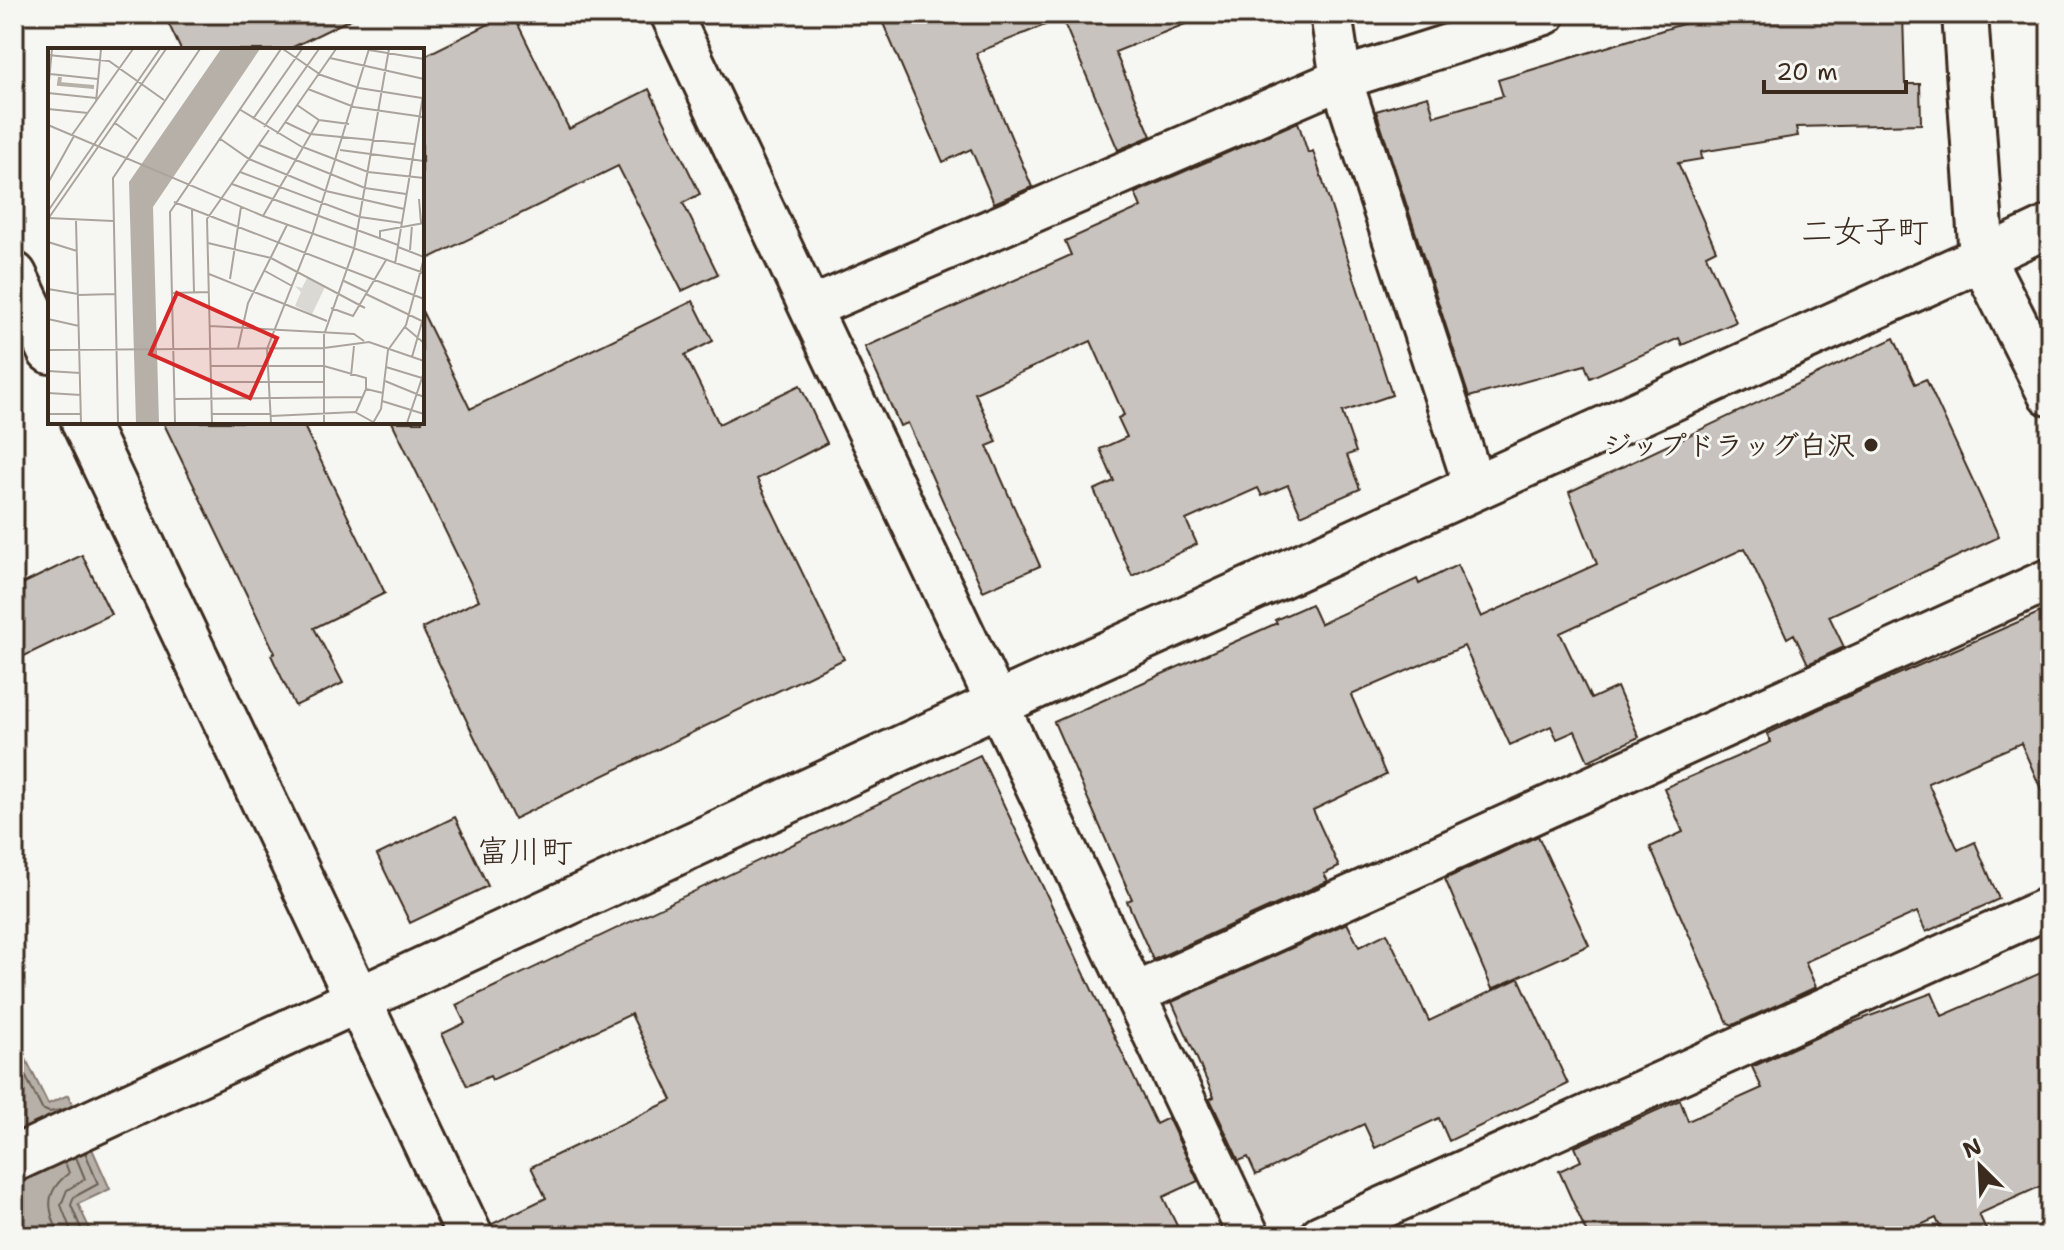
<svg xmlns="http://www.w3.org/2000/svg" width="2064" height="1250" viewBox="0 0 2064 1250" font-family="'Shantell Sans','Klee One',sans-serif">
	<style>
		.water { fill: #b6b0a9; stroke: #857a71; stroke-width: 2 }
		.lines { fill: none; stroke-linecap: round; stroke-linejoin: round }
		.shore { stroke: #6c6056; stroke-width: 2 }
		.building { fill: #c8c3be; stroke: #3b2a1e; stroke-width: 2 }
		.street-casing { stroke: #3b2a1e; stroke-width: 46 }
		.secondary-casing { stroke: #3b2a1e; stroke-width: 50 }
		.street { stroke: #f6f6f2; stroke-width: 40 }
		.secondary { stroke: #f6f6f2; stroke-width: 44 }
		.poi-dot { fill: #3b2a1e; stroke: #f6f6f2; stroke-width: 3 }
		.labels { text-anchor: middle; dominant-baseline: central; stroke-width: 6; stroke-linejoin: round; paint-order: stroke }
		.poi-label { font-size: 28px; font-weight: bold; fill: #3b2a1e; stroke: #f6f6f2; text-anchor: end }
		.quarter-label { font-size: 32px; fill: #3b2a1e; stroke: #f6f6f2 }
		.inset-river { fill: none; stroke: #b6b0a9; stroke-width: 4 }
		.inset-road { fill: none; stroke: #aba49d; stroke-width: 2 }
		.view { fill: #d62828; fill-opacity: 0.15; stroke: #d62828; stroke-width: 4 }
		.inset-edge { fill: none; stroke: #3b2a1e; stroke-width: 4 }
	</style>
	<rect width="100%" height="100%" fill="#f6f6f2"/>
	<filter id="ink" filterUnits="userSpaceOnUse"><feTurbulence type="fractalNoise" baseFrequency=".0125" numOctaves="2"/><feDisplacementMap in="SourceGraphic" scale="16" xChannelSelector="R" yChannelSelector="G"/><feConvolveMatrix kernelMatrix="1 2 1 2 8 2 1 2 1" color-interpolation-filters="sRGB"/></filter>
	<g filter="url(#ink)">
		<path class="water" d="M14,1035l34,69 20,-9 42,94 -32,15 15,32h-79z"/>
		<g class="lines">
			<path class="shore" d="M14,1053l28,56 7,3 17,-3
				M60,1236c-13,-27 -16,-44 9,-63l-4,-11
				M73,1236l-12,-31 6,-15 18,-11 -9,-22
				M84,1236l-13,-31 3,-8 24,-13 -13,-32"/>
		</g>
		<path class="building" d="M164,14h197l-74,36h-106z
			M509,14h4l56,115 80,-40 51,105 -17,9 35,71 -36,17 -64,-125 -196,96v-205z
			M879,14h326v2l-90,36 36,84 -33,14 -56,-132 -86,35 56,134 -38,16 -23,-54 -28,13z
			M1687,14h216l2,70h15l1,40 -125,3 2,9 -97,16 1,7 -24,4 38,87 -10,5 30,67 -54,23 -3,-7 -89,40 -5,-13 -116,32 -93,-286 52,-15 6,20 69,-20 -5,-16 191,-58z
			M1298,122l10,31 5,-2 79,244 -50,17 14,40 -9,3 13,34 -59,26 -13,-30 -26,11 -4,-8 -72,32 11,24 -65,32 -38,-86 20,-9 -14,-32 27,-12 -9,-19 6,-3 -33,-74 -116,52 22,49 -10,4 53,120 -57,25 -75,-168 -8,3 -35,-79 206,-92 -6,-14 76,-34 -6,-14z
			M693,301l20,40 -28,14 34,69 81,-39 27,58 -70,36 87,180 -330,160 -92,-191 57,-28 -87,-178h30v-111l48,98z
			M1894,338l21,46 11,-5 73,158 -170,79 15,31 -36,17 -14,-30 -7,4 -42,-90 -185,85 31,66 26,-12 22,50 -51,24 -13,-30 -18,8 -6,-13 -41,19 -46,-99 -113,49 35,80 -73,35 26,57 -15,7 4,7 -175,79 -26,-59 5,-2 -78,-177 223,-99 -2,-3 36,-16 9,20 97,-45 2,5 38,-19 24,52 116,-53 -28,-72z
			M163,422h139l83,171 -71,35 29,55 -48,23 -24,-51 4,-2z
			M82,555l29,59 -97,47v-73z
			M2050,608v202l-29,-67 -93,40 30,67 17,-8 24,57 -73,33 -9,-20 -112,50 11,25 -83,38 -5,-2 -78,-176 33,-15 -19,-44 107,-46 -4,-8 61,-29z
			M980,755l176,369 12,-6 30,63 -35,16 19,39h-687l-3,-12 54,-26 -15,-31 141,-67 -41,-86 -139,66 -2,-4 -23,10 -25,-52 23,-11 -9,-18z
			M455,817l33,69 -78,37 -33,-68z
			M1538,836l51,109 -97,44 -47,-110z
			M1347,923l12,24 28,-14 42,88 90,-43 49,106 -119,57 -10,-23 -64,30 -11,-24 -108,51 -8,-18 -9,4 -29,-62 4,-2 -42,-95z
			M2050,969v213l-71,32 10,22h-45l-8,-18 -40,18h-308l-29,-65 22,-10 -6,-14 105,-47 8,21 74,-33 -10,-21 83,-38 97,-36 10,23z"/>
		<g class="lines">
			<g class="street-casing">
				<path id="street" d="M671,14l578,1222
					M1331,14l10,65 134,409
					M1982,258l68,-32
					M810,308l531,-229 204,-65
					M1135,994l915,-415
					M1320,1236l730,-329"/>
			</g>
			<g class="secondary-casing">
				<path id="secondary" d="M1965,14l17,244 68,135
					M14,275l36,76
					M84,422l386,814
					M14,1159l983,-455 985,-446"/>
			</g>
			<use href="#street" class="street"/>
			<use href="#secondary" class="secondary"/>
		</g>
	</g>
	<circle class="poi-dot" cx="1871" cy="445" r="8"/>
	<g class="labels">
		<g class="poi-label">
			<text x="1855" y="445">ジップドラッグ白沢</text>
		</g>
		<g class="quarter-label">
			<text x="1865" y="230">二女子町</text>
			<text x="525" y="850">富川町</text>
		</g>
	</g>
	<g transform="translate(48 48)">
		<rect width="376" height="376" fill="#f6f6f2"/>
		<path d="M259,230l18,9 -13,27 -17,-8 6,-14 -6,-6 7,2z" fill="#dad9d3"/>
		<path d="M173,1h39l-107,158 6,216h-23l-7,-241z" fill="#b6b0a9"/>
		<path class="inset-river" d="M12,29l-1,7 35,3M96,375l-3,-229 94,-145"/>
		<path class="inset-road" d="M235,1l38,26 38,13 63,10M321,2l55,9M0,7l61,6 55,39M282,10l94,21M2,26l48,5M260,41l46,18 70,10M0,44l4,-43M0,45l48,5M48,54l5,-53M249,57l22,15 30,4M0,61l40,4M191,61l63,38M205,71l49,-70M237,74l25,12 104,10M67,75l22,16M0,77l215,91 161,57M216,79l55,-78M229,86l59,-85M24,87l61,-86M171,90l30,21 77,32 78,18M211,97l106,43 41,6M255,99l65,25 56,6M292,102l84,11M192,124l120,45 42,6M0,135l26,-47M184,136l166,61M371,151l2,24M126,154l250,97M144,162l2,82M0,163l112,-162M215,168l56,-96M0,170l65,3M0,171l118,-170M28,173l5,202M332,192v-9l44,-8M0,194l29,9M160,195l63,15 94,50M350,199l26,10M362,202l2,-25M347,216l29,-174M217,223l27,15M161,226l118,47M182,231l11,-72M296,233l23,11M0,241l30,5M124,245l37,-1M318,246l58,28M30,247l37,-1M283,260l22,8 33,-56M0,271l31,7M162,278l144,8 10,7M357,279l19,16M190,300l10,-45 39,-78M0,302l276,-2 45,-6 55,19M364,309l10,-35M163,318h113M276,318l42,12v11l17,4M338,319l36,11M0,323l32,2M303,328l3,-30M337,333l39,16M163,334h113M0,345l33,2M126,351l188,-2M334,353l42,13M308,364l10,-23M0,366h33M164,366h59M223,368l84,-4 18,10M70,375l-5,-245 87,-129M127,375l-5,-211 111,-163M164,375l-5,-204 62,-89M223,375l-4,-74 45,-114 57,-186M276,375v-88l30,-86 35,-200M325,375l8,-14 7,-59 18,-25 18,-67M359,375l17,-51"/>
		<path class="view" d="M129,245l100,45 -27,60 -100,-44z"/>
		<rect width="376" height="376" class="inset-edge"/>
	</g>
	<rect width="2064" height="1250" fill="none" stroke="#f6f6f2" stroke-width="48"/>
	<rect x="24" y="24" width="2016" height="1202" fill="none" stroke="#3b2a1e" stroke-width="3" filter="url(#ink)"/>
	<g transform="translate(1980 1166) rotate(336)" stroke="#f6f6f2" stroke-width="6" paint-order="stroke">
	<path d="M0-6L14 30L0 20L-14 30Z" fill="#3b2a1e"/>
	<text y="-12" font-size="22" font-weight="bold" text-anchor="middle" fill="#3b2a1e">N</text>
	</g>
	<path d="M1764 80v12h142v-12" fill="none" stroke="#3b2a1e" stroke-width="4"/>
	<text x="1776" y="80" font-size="24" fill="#3b2a1e" stroke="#f6f6f2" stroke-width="6" paint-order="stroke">20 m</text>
</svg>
